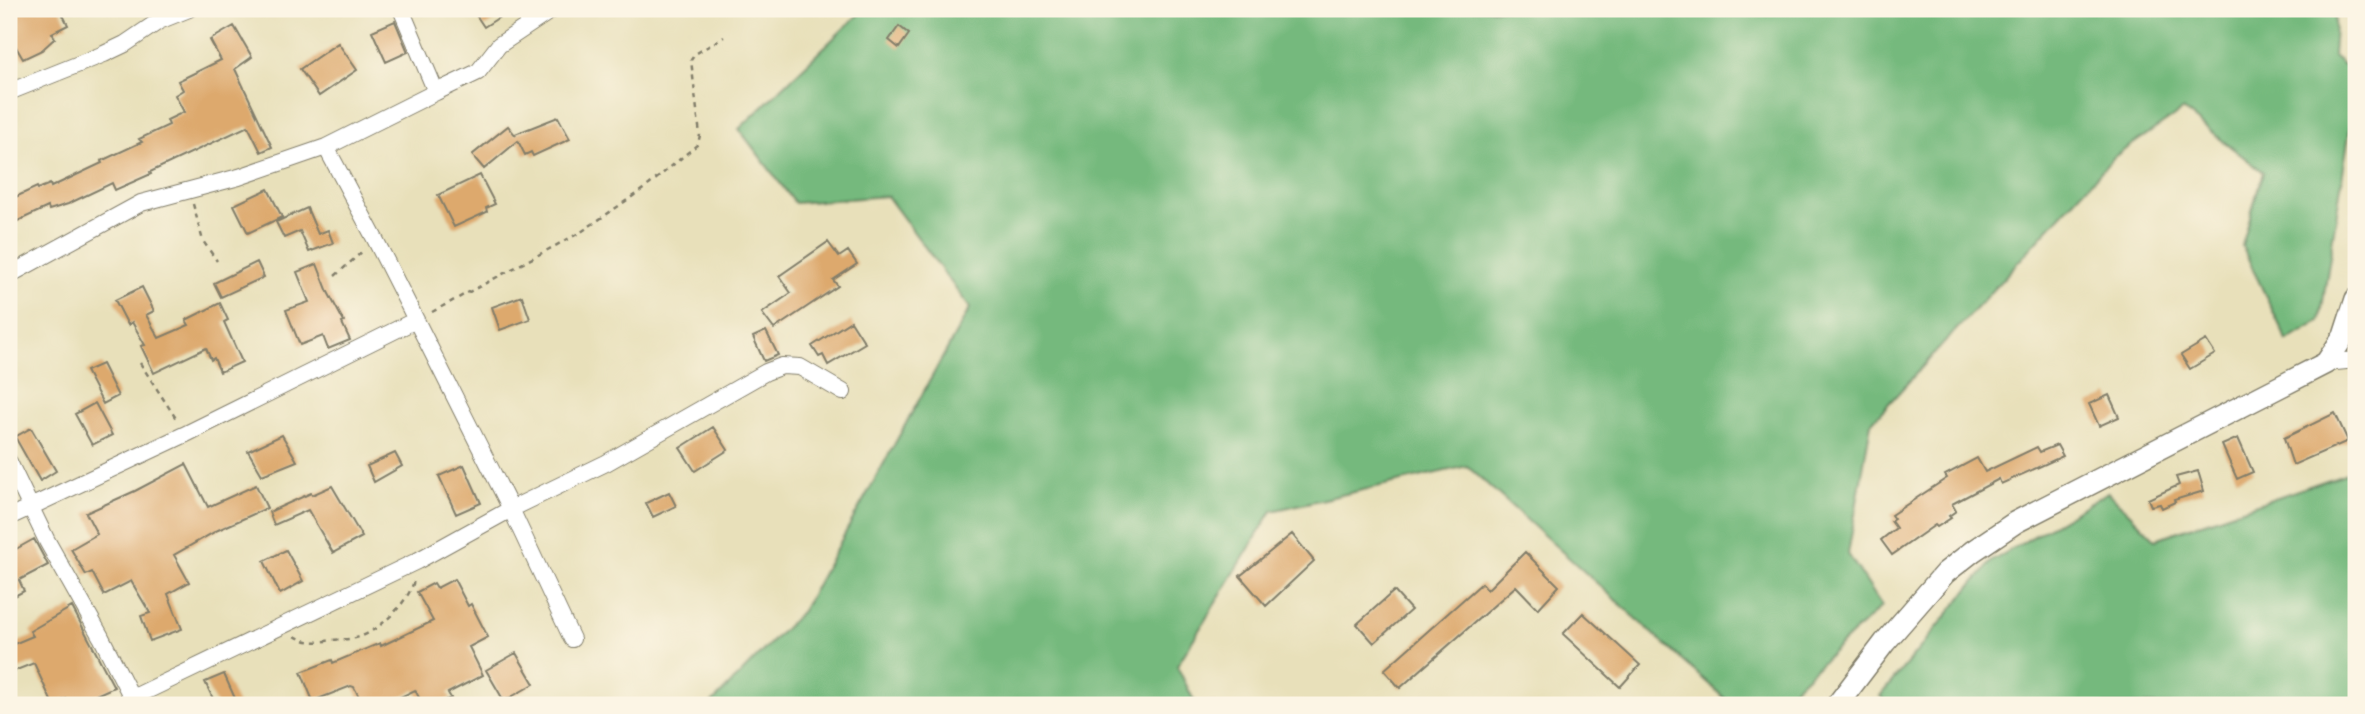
<svg xmlns="http://www.w3.org/2000/svg" width="2365" height="714" viewBox="0 0 2365 714" font-family="'Balsamiq Sans',sans-serif">
	<style>
		.forest { fill: #74b97d; stroke: #486a4c; stroke-width: 2 }
		.building { fill: #dda96d }
		.lines { fill: none; stroke-linecap: round; stroke-linejoin: round }
		.minor-casing { stroke: #827e6b; stroke-width: 18 }
		.secondary-casing { stroke: #827e6b; stroke-width: 24 }
		.path { stroke: #827e6b; stroke-width: 2.5; stroke-dasharray: 5 5; stroke-linecap: butt }
		.minor { stroke: #fff; stroke-width: 16 }
		.secondary { stroke: #fff; stroke-width: 21 }
	</style>
	<rect width="100%" height="100%" fill="#fcf5e5"/>
	<filter id="ink" filterUnits="userSpaceOnUse"><feTurbulence type="fractalNoise" baseFrequency=".0143" numOctaves="2"/><feDisplacementMap in="SourceGraphic" scale="14" xChannelSelector="R" yChannelSelector="G"/><feConvolveMatrix kernelMatrix="1 2 1 2 8 2 1 2 1" color-interpolation-filters="sRGB"/></filter>
	<filter id="wash" filterUnits="userSpaceOnUse"><feTurbulence type="fractalNoise" baseFrequency=".00686" numOctaves="4" result="noise"/><feDisplacementMap in="SourceGraphic" scale="28" xChannelSelector="R" yChannelSelector="G"/><feGaussianBlur stdDeviation="1.57" result="paint"/><feColorMatrix in="noise" values="0 0 0 0 0 0 0 0 0 0 0 0 0 0 0 0 0 1.4 0 .05"/><feComposite in="paint" operator="in"/></filter>
	<g filter="url(#wash)">
		<rect width="100%" height="100%" fill="#e8e0ba"/>
		<path class="forest" d="M864,9h1472l-3,47 23,19v14l-36,232 -33,20 -45,-95 21,-74 -80,-62 -69,47 -243,266 -23,131 34,52 -106,99h-44l-265,-239 -195,45 -95,155 19,39h-486l92,-94 168,-303 -83,-112 -92,7 -56,-74z
			M2356,470v235h-468l-8,-9 112,-135 116,-69 47,47z"/>
		<g id="blocks">
			<path class="building" d="M9,9h51l8,16 -16,8 3,5 -13,12 -19,9 -14,-24z
				M472,9h40l-28,18z
				M395,21l13,31 -22,10 -14,-31z
				M234,26l18,31 -17,12 37,78 -11,5 -13,-26 -98,46 1,2 -36,16 -3,-7 -44,21 -19,6 -1,-3 -39,18v-25l28,-13 1,2 12,-5 1,3 51,-24 -1,-2 41,-19 -3,-3 30,-14 -2,-5 17,-8 -9,-17 8,-5 -5,-9 43,-21 -11,-20z
				M899,26l10,8 -10,14 -10,-8z
				M338,43l19,27 -38,26 -19,-27z
				M558,117l12,22 -37,17 -2,-4 -6,3 -7,-14 -34,28 -12,-14 36,-29 8,10 -1,-2z
				M480,175l15,29 -9,4 1,4 -33,15 -16,-32z
				M268,189l14,28 -34,16 -14,-28z
				M307,208l11,26 10,-4 5,13 -24,9 -9,-21 -16,7 -8,-16z
				M828,242l11,15 9,-6 9,13 -24,16 5,6 -64,43 -12,-16 29,-20 -12,-17z
				M257,262l7,15 -43,20 -7,-14z
				M317,264l11,28 16,30 -2,1 8,17 -22,9 -5,-13 -23,9 -14,-35 23,-8 -12,-30z
				M142,287l12,24 -8,4 13,23 30,-13 -3,-5 34,-17 8,17 -4,2 18,40 -22,10 -6,-14 -3,2 -5,-12 -52,25 -13,-27 4,-1 -13,-23 -4,3 -13,-25z
				M522,296l8,23 -30,11 -8,-23z
				M851,321l14,22 -37,22 -5,-10 -4,2 -7,-11z
				M766,331l12,24 -14,6 -11,-24z
				M2206,340l9,14 -25,15 -9,-14z
				M102,364l16,32 -15,8 -17,-33z
				M2109,395l10,22 -20,9 -10,-22z
				M95,403l17,32 -20,10 -17,-31z
				M2335,413l13,28 -55,24 -9,-27z
				M713,427l15,23 -33,21 -15,-23z
				M31,428l25,43 -16,10 -25,-44z
				M282,435l15,26 -35,14 -14,-24z
				M2238,438l15,34 -16,7 -15,-34z
				M2057,445l6,11 -62,28 -2,-5 -47,25 4,7 -7,5 2,2 -14,9 -2,-2 -43,30 -11,-15 15,-12 -5,-7 3,-2 -3,-4 56,-37 -2,-3 32,-17 8,14 52,-25 3,5z
				M395,453l7,13 -28,16 -7,-16z
				M186,464l22,43 48,-22 11,23 -49,22 -44,25 15,27 -21,12 14,35 -32,12 -9,-25 9,-3 -19,-32 -27,14 -12,-23 -6,3 -15,-26 26,-15 -11,-21 49,-22z
				M464,465l17,38 -25,11 -17,-38z
				M2198,471l6,20 -30,9 1,2 -13,6 -2,-4 -9,2 -3,-7 31,-14 -3,-8z
				M332,486l30,51 -29,16 -25,-43 -34,15 -5,-13 42,-19 1,2z
				M669,492l7,14 -23,11 -7,-14z
				M1292,534l22,27 -48,45 -26,-30z
				M34,539l14,26 -29,15 5,11 -15,8v-46z
				M286,550l17,31 -23,13 -16,-33z
				M1525,552l34,34 -21,23 -22,-23 -116,102 -16,-18 98,-87 5,7z
				M454,579l14,27 3,-2 17,33 -19,10 14,28 -35,18 3,5 -16,7h-12l-8,-15 -31,15h-21l-9,-18 -3,-1 -38,15 -12,-29 31,-12 1,3 47,-20 1,3 52,-25 -16,-29 17,-9 3,5z
				M1394,591l17,19 -37,33 -17,-19z
				M72,607l42,80 -40,18h-5l-3,-6 -13,6 -19,-42 -25,10v-27l24,-10 -3,-5z
				M1583,613l57,52 -20,22 -57,-53z
				M516,653l18,31 -30,17 -18,-31z
				M224,674l14,31h-22l-11,-23z"/>
		</g>
	</g>
	<g filter="url(#ink)">
		<use href="#blocks" fill-opacity="0" stroke="#827e6b" stroke-width="2"/>
		<g class="lines">
			<g class="minor-casing">
				<path id="minor" d="M9,92l95,-38 21,-10 34,-23 30,-12
					M436,92l42,-20 21,-27 54,-36
					M9,275l132,-72 98,-26 87,-30 110,-55 -35,-83
					M416,320l95,189 61,130
					M2326,363l30,-3
					M9,462l38,79 54,96 31,61 285,-137 94,-52 95,-46 160,-91 16,-6 18,1 43,25
					M9,517l177,-83 230,-114 -41,-81 -49,-92"/>
			</g>
			<g class="secondary-casing">
				<path id="secondary" d="M1837,705l48,-63 60,-69 28,-22 43,-29 310,-159 18,-27 12,-37"/>
			</g>
			<path class="path" d="M193,204l10,37 14,20
				M335,276l28,-25
				M432,312l149,-80 68,-47 49,-41 2,-9 -9,-75 4,-6 29,-17
				M140,363l37,57
				M295,636c12,8 24,6 37,4 8,-1 19,0 27,-3 20,-6 51,-36 55,-57"/>
			<use href="#minor" class="minor"/>
			<use href="#secondary" class="secondary"/>
		</g>
	</g>
	<rect width="2365" height="714" fill="none" stroke="#fcf5e5" stroke-width="35"/>
</svg>
